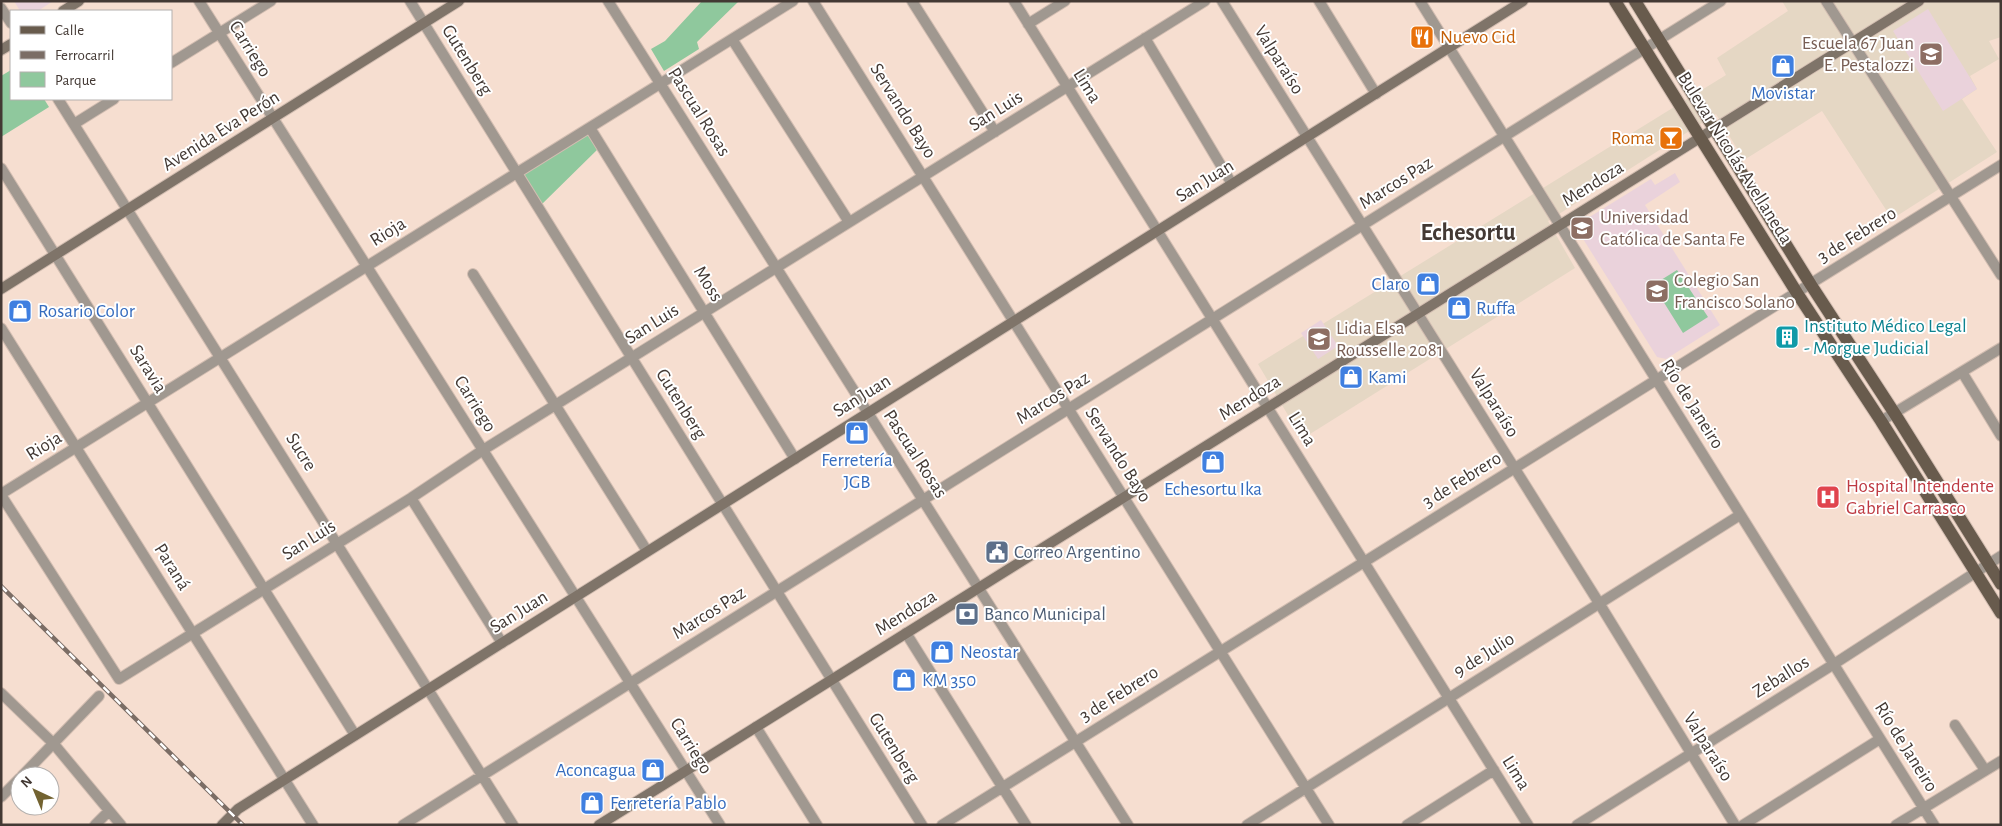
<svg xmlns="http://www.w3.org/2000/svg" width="2002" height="826" viewBox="0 0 2002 826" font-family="'Alegreya Sans',sans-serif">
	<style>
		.commercial { fill: #e5d7c4 }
		.education { fill: #ead2db }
		.green { fill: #8fc89d }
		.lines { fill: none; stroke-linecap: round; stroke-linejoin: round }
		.street-casing { stroke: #d2bdb1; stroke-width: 12 }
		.secondary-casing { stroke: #d2bdb1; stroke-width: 12 }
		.primary-casing { stroke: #d2bdb1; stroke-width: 14 }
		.street { stroke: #a09890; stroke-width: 10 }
		.secondary { stroke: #7f7469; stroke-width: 10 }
		.primary { stroke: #685b4d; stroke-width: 12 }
		.rail-casing { stroke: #7b6d65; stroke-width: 4.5 }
		.rail { stroke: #fff; stroke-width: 2.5; stroke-dasharray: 8; stroke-linecap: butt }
		.labels { text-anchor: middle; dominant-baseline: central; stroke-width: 4; stroke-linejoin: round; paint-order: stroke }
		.food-label { font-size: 19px; fill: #c56008; stroke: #fff; text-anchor: start }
		.education-label { font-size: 19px; fill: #785e54; stroke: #fff; text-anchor: start }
		.street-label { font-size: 19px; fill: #433934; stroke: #fff }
		.shop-label { font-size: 19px; fill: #366cbe; stroke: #fff; text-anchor: start }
		.culture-label { font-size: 19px; fill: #0d838f; stroke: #fff; text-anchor: start }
		.health-label { font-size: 19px; fill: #be3a42; stroke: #fff; text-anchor: start }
		.service-label { font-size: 19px; fill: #4e5e75; stroke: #fff; text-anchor: start }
		.district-label { font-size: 24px; font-weight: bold; fill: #433934; stroke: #fff }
	</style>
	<rect width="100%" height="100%" fill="#f6ded0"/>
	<path class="commercial" d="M1782,1h219v36l-12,4 10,18 -29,17 7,13 -15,10 35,53 -105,67 -70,-108 -78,49 -28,-46 -168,107 27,47 -273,171 -44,-75 468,-289 -9,-17 71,-47z"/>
	<path class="education" d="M14,1h39l-15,10h-18z
		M1928,9l49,80 -34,22 -50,-80z
		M1675,173l5,9 -35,23 75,120 -54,34 -9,-2 -82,-131 76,-47 4,6z
		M1321,320l17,26 -20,13 -17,-26z"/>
	<path class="green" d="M702,1h37l-42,41 2,7 -35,22 -13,-22 14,-8z
		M11,70v29h33l5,8 -48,30v-61z
		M590,133l9,15 -59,58 -18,-30z
		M1677,270l31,47 -25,16 -30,-48z"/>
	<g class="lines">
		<g class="street-casing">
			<path id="street" d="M199,1l521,824
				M410,1l512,824
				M608,1l520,824
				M813,1l516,824
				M912,1l83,131
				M1014,1l514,824
				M1222,1l377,602 136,222
				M1319,1l57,93
				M1420,1l514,824
				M1826,1l175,274
				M1,8l10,15
				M1028,24l37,-23
				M1145,38l87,146
				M732,39l117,183
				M171,63l100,-62
				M58,99l455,726
				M74,124l40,-25
				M590,128l205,331
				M1,168l354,567
				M473,274l174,277
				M1,328l312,497
				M1962,372l39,64
				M1881,421l120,-73
				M1,494l792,-493
				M1,495l118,184 292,-181 72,-48 722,-449
				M411,498l91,145
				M906,633l120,192
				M1,693l52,50 68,82
				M1955,725l30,45
				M756,727l61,98
				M22,776l77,-80
				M1,797l19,-19
				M95,825l14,-14
				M403,825l1318,-824
				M942,825l1059,-660
				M1247,825l493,-310
				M1407,825l87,-55
				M1577,825l257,-161 167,-108
				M1743,825l137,-86
				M1896,825l105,-64"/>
		</g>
		<g class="secondary-casing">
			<path id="secondary" d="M63,11l16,-10
				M1,50l10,-6
				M1,289l458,-288
				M222,825l16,-16 1285,-808
				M599,825l1320,-824"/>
		</g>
		<g class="primary-casing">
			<path id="primary" d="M1615,1l182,292 84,128 120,192
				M1635,1l176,284 84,129 106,170"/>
		</g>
		<use href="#street" class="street"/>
		<use href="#secondary" class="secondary"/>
		<use href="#primary" class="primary"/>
		<g class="rail-casing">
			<path id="rail" d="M1,586l242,239"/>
		</g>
		<use href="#rail" class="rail"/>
	</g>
	<defs>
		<g id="restaurant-square" transform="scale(1.25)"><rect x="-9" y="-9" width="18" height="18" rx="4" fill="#e8710a" stroke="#fff"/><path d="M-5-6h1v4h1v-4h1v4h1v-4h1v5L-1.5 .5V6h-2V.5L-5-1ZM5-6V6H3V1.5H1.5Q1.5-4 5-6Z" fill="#fff"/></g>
		<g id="school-square" transform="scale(1.25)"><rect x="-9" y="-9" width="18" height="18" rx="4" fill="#8d6e63" stroke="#fff"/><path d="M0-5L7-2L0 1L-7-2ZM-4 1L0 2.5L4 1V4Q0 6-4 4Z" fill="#fff"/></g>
		<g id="shop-square" transform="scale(1.25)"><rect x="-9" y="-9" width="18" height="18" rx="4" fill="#3f7fe0" stroke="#fff"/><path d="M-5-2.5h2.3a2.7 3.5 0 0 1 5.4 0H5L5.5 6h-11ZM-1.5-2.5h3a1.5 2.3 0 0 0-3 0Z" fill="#fff"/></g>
		<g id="bar-square" transform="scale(1.25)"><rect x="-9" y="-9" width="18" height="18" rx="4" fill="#e8710a" stroke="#fff"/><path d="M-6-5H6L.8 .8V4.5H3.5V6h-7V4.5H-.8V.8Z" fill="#fff"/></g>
		<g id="university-square" transform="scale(1.25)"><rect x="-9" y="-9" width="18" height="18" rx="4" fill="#8d6e63" stroke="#fff"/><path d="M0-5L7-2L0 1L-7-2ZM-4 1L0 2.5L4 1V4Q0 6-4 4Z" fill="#fff"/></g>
		<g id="building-square" transform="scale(1.25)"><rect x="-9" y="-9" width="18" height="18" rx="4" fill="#0f9aa8" stroke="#fff"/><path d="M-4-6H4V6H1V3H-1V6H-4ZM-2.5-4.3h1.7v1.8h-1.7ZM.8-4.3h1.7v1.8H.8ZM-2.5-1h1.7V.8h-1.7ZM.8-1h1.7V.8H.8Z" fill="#fff"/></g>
		<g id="hospital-square" transform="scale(1.25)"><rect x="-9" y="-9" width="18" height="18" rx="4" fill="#e0444e" stroke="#fff"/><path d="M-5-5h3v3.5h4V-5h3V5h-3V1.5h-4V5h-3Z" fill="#fff"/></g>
		<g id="civic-square" transform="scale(1.25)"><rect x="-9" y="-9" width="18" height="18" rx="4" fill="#5c6f8a" stroke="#fff"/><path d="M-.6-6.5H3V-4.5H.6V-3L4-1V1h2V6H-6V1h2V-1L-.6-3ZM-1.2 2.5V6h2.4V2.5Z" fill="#fff"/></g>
		<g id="bank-square" transform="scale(1.25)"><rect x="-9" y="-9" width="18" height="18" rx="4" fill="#5c6f8a" stroke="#fff"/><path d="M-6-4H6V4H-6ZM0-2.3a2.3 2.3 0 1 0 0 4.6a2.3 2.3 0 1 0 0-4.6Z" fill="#fff"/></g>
	</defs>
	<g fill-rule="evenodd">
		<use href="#restaurant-square" x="1422" y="37"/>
		<use href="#school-square" x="1931" y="54"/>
		<use href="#shop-square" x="1783" y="66"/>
		<use href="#bar-square" x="1671" y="138"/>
		<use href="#university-square" x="1582" y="228"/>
		<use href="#shop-square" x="1428" y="284"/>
		<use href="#school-square" x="1657" y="291"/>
		<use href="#shop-square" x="1459" y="308"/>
		<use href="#shop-square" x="20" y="311"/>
		<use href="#building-square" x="1787" y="337"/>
		<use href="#school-square" x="1319" y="339"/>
		<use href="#shop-square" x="1351" y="377"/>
		<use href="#shop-square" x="857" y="433"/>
		<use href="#shop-square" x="1213" y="462"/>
		<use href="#hospital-square" x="1828" y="497"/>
		<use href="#civic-square" x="997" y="552"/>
		<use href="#bank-square" x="967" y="614"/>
		<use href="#shop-square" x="942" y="652"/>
		<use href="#shop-square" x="904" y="680"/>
		<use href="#shop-square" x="653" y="770"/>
		<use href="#shop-square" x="592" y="803"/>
	</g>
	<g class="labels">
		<g class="food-label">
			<text x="1440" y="37">Nuevo Cid</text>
			<text x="1654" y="138" text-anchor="end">Roma</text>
		</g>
		<g class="education-label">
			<text x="1914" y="43" text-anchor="end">Escuela 67 Juan<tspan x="1914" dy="22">E. Pestalozzi</tspan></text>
			<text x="1600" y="217">Universidad<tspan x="1600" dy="22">Católica de Santa Fe</tspan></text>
			<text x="1674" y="280">Colegio San<tspan x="1674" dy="22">Francisco Solano</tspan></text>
			<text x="1336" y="328">Lidia Elsa<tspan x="1336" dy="22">Rousselle 2081</tspan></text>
		</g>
		<g class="street-label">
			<text transform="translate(250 49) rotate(58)">Carriego</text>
			<text transform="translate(467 60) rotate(58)">Gutenberg</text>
			<text transform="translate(1279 60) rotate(58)">Valparaíso</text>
			<text transform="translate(1087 86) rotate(58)">Lima</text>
			<text transform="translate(903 111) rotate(58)">Servando Bayo</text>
			<text transform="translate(996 111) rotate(-32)">San Luis</text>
			<text transform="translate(699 112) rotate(58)">Pascual Rosas</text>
			<text transform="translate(221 131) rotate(-32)">Avenida Eva Perón</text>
			<text transform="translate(1735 158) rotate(58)">Bulevar Nicolás Avellaneda</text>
			<text transform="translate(1205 181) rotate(-32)">San Juan</text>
			<text transform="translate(1396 183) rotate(-32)">Marcos Paz</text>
			<text transform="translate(1593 184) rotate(-32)">Mendoza</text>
			<text transform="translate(388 232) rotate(-32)">Rioja</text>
			<text transform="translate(1857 235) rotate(-32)">3 de Febrero</text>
			<text transform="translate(708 284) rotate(58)">Moss</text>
			<text transform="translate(652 324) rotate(-32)">San Luis</text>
			<text transform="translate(148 369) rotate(58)">Saravia</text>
			<text transform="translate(862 396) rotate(-32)">San Juan</text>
			<text transform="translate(1053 398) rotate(-32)">Marcos Paz</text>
			<text transform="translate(1250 398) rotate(-32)">Mendoza</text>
			<text transform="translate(1494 403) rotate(58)">Valparaíso</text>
			<text transform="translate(475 404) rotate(58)">Carriego</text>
			<text transform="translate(681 404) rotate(58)">Gutenberg</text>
			<text transform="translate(1692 404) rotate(58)">Río de Janeiro</text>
			<text transform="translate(1302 429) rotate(58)">Lima</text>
			<text transform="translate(44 446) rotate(-32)">Rioja</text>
			<text transform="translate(301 452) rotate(58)">Sucre</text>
			<text transform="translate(915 454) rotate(57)">Pascual Rosas</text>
			<text transform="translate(1118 455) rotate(58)">Servando Bayo</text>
			<text transform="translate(1462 480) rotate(-32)">3 de Febrero</text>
			<text transform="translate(309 540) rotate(-32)">San Luis</text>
			<text transform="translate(172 567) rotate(58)">Paraná</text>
			<text transform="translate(519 612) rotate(-32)">San Juan</text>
			<text transform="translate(709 613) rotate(-32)">Marcos Paz</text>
			<text transform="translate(906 613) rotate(-32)">Mendoza</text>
			<text transform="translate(1484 655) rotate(-32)">9 de Julio</text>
			<text transform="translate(1781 677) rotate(-32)">Zeballos</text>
			<text transform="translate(1119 694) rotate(-32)">3 de Febrero</text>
			<text transform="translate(691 746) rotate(58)">Carriego</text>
			<text transform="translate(1708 747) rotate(58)">Valparaíso</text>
			<text transform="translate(1906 747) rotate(58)">Río de Janeiro</text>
			<text transform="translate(894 748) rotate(58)">Gutenberg</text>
			<text transform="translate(1516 773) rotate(58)">Lima</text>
		</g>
		<g class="shop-label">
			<text x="1783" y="93" text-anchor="middle">Movistar</text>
			<text x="1410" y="284" text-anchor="end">Claro</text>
			<text x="1476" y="308">Ruffa</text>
			<text x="38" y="311">Rosario Color</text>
			<text x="1368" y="377">Kami</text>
			<text x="857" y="460" text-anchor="middle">Ferretería<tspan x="857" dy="22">JGB</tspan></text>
			<text x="1213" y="489" text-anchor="middle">Echesortu Ika</text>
			<text x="960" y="652">Neostar</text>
			<text x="922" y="680">KM 350</text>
			<text x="636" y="770" text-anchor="end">Aconcagua</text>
			<text x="610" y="803">Ferretería Pablo</text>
		</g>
		<g class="culture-label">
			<text x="1804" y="326">Instituto Médico Legal<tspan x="1804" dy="22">- Morgue Judicial</tspan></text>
		</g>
		<g class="health-label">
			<text x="1846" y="486">Hospital Intendente<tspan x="1846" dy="22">Gabriel Carrasco</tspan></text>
		</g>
		<g class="service-label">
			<text x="1014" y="552">Correo Argentino</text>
			<text x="984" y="614">Banco Municipal</text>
		</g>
		<g class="district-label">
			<text x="1468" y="233">Echesortu</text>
		</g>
	</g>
	<rect width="2002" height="826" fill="none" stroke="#433934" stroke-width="5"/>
	<rect x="10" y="10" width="162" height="90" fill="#ffffff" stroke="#b4b0ae"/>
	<rect x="20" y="26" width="25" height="8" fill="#685b4d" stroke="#b4b0ae"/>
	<text x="55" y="35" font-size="15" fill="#433934">Calle</text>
	<rect x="20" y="51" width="25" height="8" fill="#7b6d65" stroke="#b4b0ae"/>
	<text x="55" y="60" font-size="15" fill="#433934">Ferrocarril</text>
	<rect x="20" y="72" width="25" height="15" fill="#8fc89d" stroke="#b4b0ae"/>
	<text x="55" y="85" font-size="15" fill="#433934">Parque</text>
	<g transform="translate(35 791) rotate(316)"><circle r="24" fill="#ffffff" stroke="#b4b0ae"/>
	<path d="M0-4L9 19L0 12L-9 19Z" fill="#736331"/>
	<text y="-8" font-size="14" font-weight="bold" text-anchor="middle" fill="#433934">N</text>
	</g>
</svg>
